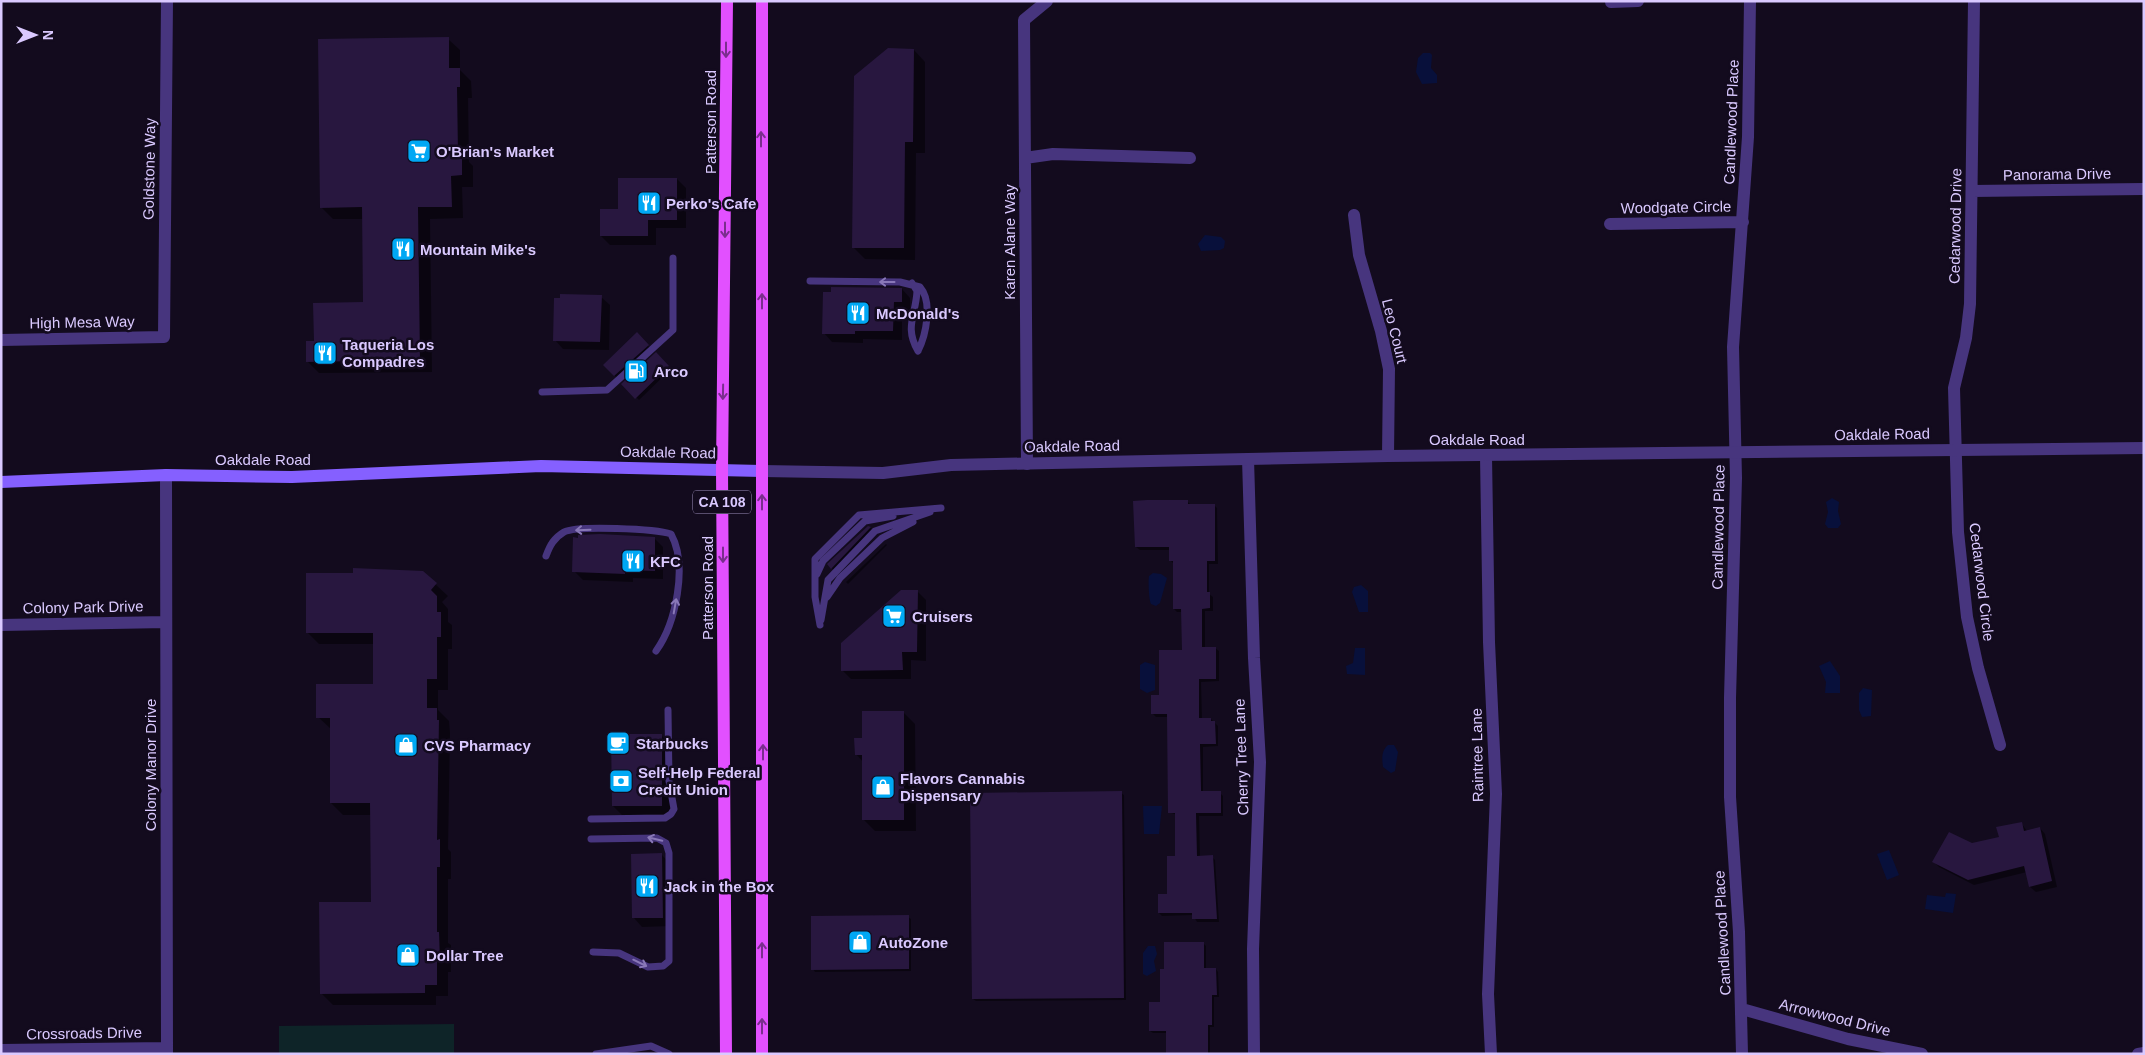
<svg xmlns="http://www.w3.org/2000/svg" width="2145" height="1055" viewBox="0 0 2145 1055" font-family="Arial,sans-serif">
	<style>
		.green { fill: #0e2428 }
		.water { fill: #08103b }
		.shadow { fill: #0007 }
		.building { fill: #28173f }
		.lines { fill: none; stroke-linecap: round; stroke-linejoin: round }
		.service { stroke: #47357e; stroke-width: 7 }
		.minor { stroke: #47357e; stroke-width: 12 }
		.tertiary { stroke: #47357e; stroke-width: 12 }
		.secondary { stroke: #8560ff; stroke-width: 12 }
		.primary { stroke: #e250ff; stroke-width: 12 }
		.oneway { stroke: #7a2e8e }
		.oneway2 { stroke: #8978b8 }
		.labels { text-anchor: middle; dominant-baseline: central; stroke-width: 5; stroke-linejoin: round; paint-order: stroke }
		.shield { fill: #130b1e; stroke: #9e90bc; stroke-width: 1 }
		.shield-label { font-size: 14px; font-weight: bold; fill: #dac9ff }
		.street-label { font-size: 15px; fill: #dac9ff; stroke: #130b1e }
		.poi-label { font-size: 15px; font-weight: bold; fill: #dac9ff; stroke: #130b1e; text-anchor: start }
	</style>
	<rect width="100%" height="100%" fill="#130b1e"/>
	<path class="green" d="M454,1024v30h-175v-28z"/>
	<path class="water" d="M1423,53h7l2,2 -1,13 6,7v8l-15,1 -6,-12 2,-14z
		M1205,235l16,2 4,4 -1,7 -4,2 -19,1 -3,-7z
		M1832,498l7,4 -1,9 3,13 -3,4h-10l-3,-4 3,-12 -2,-10z
		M1153,573l8,1 6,4 -7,25 -4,3 -5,-2c-2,-3 -3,-22 -2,-28z
		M1361,585l7,6v21h-9l-7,-20 2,-5z
		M1355,648h10v27l-18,-1 -1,-8 7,-3z
		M1830,661l10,15v17h-15l1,-11 -7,-16z
		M1145,662l10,3v25l-8,3 -7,-4v-24z
		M1863,688l9,2 -1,26 -9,1 -3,-7v-17z
		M1388,745h6l4,7 -3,19 -4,2 -8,-6c-1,-8 -2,-16 5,-22z
		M1143,806h19l-3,28h-15z
		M1889,850l10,25 -12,5 -10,-26z
		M1946,893l10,1 -3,19 -28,-4 2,-14 18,2z
		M1148,946h7l2,8 -3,7 2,10 -9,5 -4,-2v-21z"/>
	<path class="shadow" d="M448,39l12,11v20l11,11 1,17h-4l1,64 4,4v21h-11l1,31 -33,1 2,153 -113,1 -12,-12 8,-19 49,-39 -1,-84h-30l-12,-12z
		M914,50l11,12v91h-9l-1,107 -50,-1 -12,-12z
		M677,179l9,9v40h-30v17h-46l-9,-9 18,-26z
		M902,289l8,9v13l-8,-1v30l-39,-1v4l-31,-1 -8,-9z
		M601,297l9,8 -1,45 -46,-1 -8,-9z
		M637,334l13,14 -33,30 -12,-13z
		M656,354l15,15 -32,31 -16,-16z
		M1187,501l3,3 24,1 3,3 1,56h-9v30l4,3v14h-8v37h10l4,3v30l-18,1 1,38 9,-1 7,7v20l-15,1v46h17l3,3v20h-24l1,41h12l3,3 4,62h-22l-4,-7 -31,1 -3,-3 9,-18 9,-38v-42l-8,-3v-95h-13l-3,-3 30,-62v-40h-6l-3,-3v-45l-3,-3 -1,-11h-30l-4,-3z
		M870,527l3,3 -39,41 -5,-7z
		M654,538l9,9v32l-30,-1v4l-50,-2 -9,-9z
		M886,544l1,1 -39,39 -2,-2z
		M422,572l26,24 -6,6 6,7v13l4,3v24h-4v41h-10v20l11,11 1,12 -2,116 3,3v27h-3v64l3,2v27h-3v24h-12v9h-103l-12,-12 51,-90v-88h-29l-12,-12v-74l-13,-12 56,-32v-41h-55l-12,-12z
		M917,591l9,9v61l-15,-1v19h-60l-9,-9z
		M903,712l12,12 1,107h-41l-11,-11 -1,-58 -7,-8 7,-15z
		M661,735l9,9 1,70 -49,1 -9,-9z
		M1121,793l3,2 2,205 -150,1 -3,-2z
		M2021,823l6,8 13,-3 5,6 12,53 -21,5 -6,-5 -3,-15 -53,13 -35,-18 -5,-5 38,-18 28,-6z
		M662,855l8,9 1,62 -29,1 -8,-9z
		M908,917l3,2v52l-96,1 -2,-3z
		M1203,943l3,3v24l10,-1 2,3 1,25h-5v30h-4v27h-43v-21h-14l-3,-2 11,-28 4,-32z"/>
	<path class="building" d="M449,37v31h11v19h-3l1,66h4v22l-11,1 1,31h-34l2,153 -114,2v-21h8l-1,-38 50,-1 -1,-95 -42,1 -2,-169z
		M888,48l26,1 -1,93h-8l-1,106h-52l2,-172z
		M618,178h59v42h-29v16h-48v-27h18z
		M831,287l71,1v14h-8l-1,29h-38v3h-33l1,-42h8z
		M560,294l42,1 -2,47 -47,-1 1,-43h6z
		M637,332l12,13 -35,31 -11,-11z
		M656,352l13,14 -34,33 -14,-15z
		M1147,500h41v4h27v57h-8v31h3v16l-8,1v38h14v32h-17v39h12v3h4l1,23h-16l1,44v3h20v22h-25l1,43 16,-1 4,64h-25v-6h-34v-19h9v-38h8v-43h-7l-1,-99h-16v-19h8v-45h23l-1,-41h-8v-48h-4v-14h-34l-2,-46z
		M868,526l3,1 -40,42 -4,-5z
		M600,534l55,3v34l-30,-1v4l-53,-2 1,-35 5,1v-3z
		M353,568l70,3 14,12 -6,7 6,6v16h4v25h-4v42h-10v29h10v12h2l-2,120 3,-1v28h-3v65h2l1,29h-3v24h-12v8l-105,1 -1,-92h52l-1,-99h-40v-85h-14v-34h57v-51h-67v-60h47z
		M901,590h17l-1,62h-15l1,18 -62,1v-28z
		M862,711h42v109h-42v-65h-7l-1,-17h8z
		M611,734h51v72h-50z
		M1122,791l2,207 -152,1 -2,-206z
		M2022,822l2,9 16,-4 12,54 -23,6 -5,-21 -56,14 -36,-18 17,-30 23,11 27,-6 -3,-10z
		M662,853l1,65h-31l-1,-64z
		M909,915v54l-98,1v-54z
		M1164,942h40v26h12l1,27h-5v30h-4v29h-42v-23h-17v-29h11v-33h4z"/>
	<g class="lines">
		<path class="service" d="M810,281l90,1 20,5c13,15 6,48 -2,64
			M912,283l5,8c-1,24 -13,36 1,60
			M542,392l65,-2 66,-60v-72
			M546,556c4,-11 8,-18 18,-24 13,-7 92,-3 107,2 17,31 5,89 -15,117
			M817,574l6,-13 42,-40 28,-5
			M827,597l13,-19 42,-40 31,-16
			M821,620l7,-40 47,-49 55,-19
			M820,625l-5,-28v-38l44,-44 82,-7
			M591,819l74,-1 6,-4 3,-5 -5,-28 -1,-71
			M591,839l66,-1 9,5 3,10v108l-6,5 -15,1 -29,-14 -26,-1
			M596,1054l55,-8 18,8"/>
		<path class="minor" d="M1974,1l-4,303 -4,34 -12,50 4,144 9,85 11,51 22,77
			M1611,2l27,-1
			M1025,158l28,-4 137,4
			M1972,191l172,-2
			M1354,215l5,40 22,76 8,38 -1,87
			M1610,224l133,-2
			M1,340l163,-3 3,-336
			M1486,456l3,186 7,152 -8,200 3,60
			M1248,459l6,199 6,104 -7,187 1,105
			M1027,464l-3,-444 23,-19
			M166,475l1,579
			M1,625l165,-3
			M1742,1009l106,30 74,15
			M1,1050l166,-2
			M1742,1054l-3,-122 -9,-135v-99l6,-220 -3,-131 15,-210 2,-136
			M2138,1054l6,-1"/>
		<path class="tertiary" d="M762,471l121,2 68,-8 437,-9 756,-8"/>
		<path class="secondary" d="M1,482l165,-7 126,2 249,-11 221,5"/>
		<path class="primary" d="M762,1v1053
			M726,1054l-4,-584 5,-469"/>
	</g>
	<defs><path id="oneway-shaft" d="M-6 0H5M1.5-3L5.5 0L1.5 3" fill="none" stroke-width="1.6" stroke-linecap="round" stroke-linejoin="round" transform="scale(1.25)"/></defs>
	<g class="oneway">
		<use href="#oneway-shaft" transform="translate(726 50) rotate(90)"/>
		<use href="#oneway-shaft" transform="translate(761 139) rotate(-90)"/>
		<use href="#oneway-shaft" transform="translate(725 230) rotate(90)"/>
		<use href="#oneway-shaft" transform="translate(762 301) rotate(-90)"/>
		<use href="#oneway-shaft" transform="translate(723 392) rotate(91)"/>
		<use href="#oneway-shaft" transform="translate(762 502) rotate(-90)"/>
		<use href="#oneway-shaft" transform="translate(723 555) rotate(90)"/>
		<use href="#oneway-shaft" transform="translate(763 752) rotate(-90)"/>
		<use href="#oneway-shaft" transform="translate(762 950) rotate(-90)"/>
		<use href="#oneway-shaft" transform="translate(762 1026) rotate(-90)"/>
	</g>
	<g class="oneway2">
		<use href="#oneway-shaft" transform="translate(887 282) rotate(-180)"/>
		<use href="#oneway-shaft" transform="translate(583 530) rotate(178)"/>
		<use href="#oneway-shaft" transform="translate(675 606) rotate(-80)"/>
		<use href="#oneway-shaft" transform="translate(655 839) rotate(-167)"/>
		<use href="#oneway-shaft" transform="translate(640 963) rotate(26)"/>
	</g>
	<defs>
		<g id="supermarket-square" transform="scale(1.25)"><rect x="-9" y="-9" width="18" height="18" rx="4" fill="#00a8f4" stroke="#130b1e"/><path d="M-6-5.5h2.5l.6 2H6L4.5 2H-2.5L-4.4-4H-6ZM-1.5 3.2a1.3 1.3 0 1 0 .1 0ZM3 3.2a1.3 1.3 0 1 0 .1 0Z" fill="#fff"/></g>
		<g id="restaurant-square" transform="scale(1.25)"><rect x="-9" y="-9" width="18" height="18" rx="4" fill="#00a8f4" stroke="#130b1e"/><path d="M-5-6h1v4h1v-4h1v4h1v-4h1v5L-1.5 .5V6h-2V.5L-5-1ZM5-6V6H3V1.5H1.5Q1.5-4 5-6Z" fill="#fff"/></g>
		<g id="fuel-square" transform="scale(1.25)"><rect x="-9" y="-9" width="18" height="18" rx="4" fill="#00a8f4" stroke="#130b1e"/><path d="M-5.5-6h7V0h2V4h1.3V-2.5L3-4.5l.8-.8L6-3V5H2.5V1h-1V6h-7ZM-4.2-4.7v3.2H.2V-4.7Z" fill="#fff"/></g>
		<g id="cafe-square" transform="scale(1.25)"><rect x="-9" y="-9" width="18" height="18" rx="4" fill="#00a8f4" stroke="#130b1e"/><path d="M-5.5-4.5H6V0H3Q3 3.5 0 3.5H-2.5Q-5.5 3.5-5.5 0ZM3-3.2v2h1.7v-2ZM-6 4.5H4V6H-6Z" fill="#fff"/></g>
		<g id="shop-square" transform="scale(1.25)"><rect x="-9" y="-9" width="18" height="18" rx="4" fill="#00a8f4" stroke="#130b1e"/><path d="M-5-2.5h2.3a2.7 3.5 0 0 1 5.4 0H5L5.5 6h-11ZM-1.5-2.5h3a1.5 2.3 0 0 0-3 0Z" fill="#fff"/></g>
		<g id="bank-square" transform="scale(1.25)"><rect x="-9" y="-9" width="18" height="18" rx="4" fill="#00a8f4" stroke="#130b1e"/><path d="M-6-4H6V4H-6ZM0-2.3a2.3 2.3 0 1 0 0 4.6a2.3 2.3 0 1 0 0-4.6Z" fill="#fff"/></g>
	</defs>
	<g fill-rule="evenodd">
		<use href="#supermarket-square" x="419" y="151"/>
		<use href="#restaurant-square" x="649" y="203"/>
		<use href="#restaurant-square" x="403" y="249"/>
		<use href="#restaurant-square" x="858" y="313"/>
		<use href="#restaurant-square" x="325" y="353"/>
		<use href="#fuel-square" x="636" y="371"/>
		<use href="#restaurant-square" x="633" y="561"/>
		<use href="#supermarket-square" x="894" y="616"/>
		<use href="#cafe-square" x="618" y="743"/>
		<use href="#shop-square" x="406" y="745"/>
		<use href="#bank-square" x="621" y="781"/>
		<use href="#shop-square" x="883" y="787"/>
		<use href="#restaurant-square" x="647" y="886"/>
		<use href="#shop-square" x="860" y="942"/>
		<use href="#shop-square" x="408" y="955"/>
	</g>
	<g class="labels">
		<rect class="shield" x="693" y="490.5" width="58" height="23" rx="4"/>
		<g class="shield-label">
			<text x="722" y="502">CA 108</text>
		</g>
		<g class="street-label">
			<text transform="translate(710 122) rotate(-90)">Patterson Road</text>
			<text transform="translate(1731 122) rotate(-88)">Candlewood Place</text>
			<text transform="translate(149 169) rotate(-89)">Goldstone Way</text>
			<text transform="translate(2057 174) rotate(-1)">Panorama Drive</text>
			<text transform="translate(1676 207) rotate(-1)">Woodgate Circle</text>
			<text transform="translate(1955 226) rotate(-89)">Cedarwood Drive</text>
			<text transform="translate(1009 242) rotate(-90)">Karen Alane Way</text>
			<text transform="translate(82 322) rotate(-1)">High Mesa Way</text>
			<text transform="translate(1395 331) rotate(76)">Leo Court</text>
			<text transform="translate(1882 434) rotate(-1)">Oakdale Road</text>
			<text x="1477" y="439">Oakdale Road</text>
			<text transform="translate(1072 446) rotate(-1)">Oakdale Road</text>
			<text transform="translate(668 452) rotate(1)">Oakdale Road</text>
			<text x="263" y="459">Oakdale Road</text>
			<text transform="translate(1718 527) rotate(-89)">Candlewood Place</text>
			<text transform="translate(1982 582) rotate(83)">Cedarwood Circle</text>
			<text transform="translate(707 588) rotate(-90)">Patterson Road</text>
			<text transform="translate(83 607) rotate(-1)">Colony Park Drive</text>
			<text transform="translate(1477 755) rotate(-91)">Raintree Lane</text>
			<text transform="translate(1241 757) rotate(-92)">Cherry Tree Lane</text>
			<text transform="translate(150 765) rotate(-90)">Colony Manor Drive</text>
			<text transform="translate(1722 933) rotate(-93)">Candlewood Place</text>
			<text transform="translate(1835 1017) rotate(14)">Arrowwood Drive</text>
			<text transform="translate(84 1033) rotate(-1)">Crossroads Drive</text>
		</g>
		<g class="poi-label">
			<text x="436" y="151">O'Brian's Market</text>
			<text x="666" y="203">Perko's Cafe</text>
			<text x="420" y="249">Mountain Mike's</text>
			<text x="876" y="313">McDonald's</text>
			<text x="342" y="344">Taqueria Los<tspan x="342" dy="17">Compadres</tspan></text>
			<text x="654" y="371">Arco</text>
			<text x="650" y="561">KFC</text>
			<text x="912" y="616">Cruisers</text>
			<text x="636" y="743">Starbucks</text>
			<text x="424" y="745">CVS Pharmacy</text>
			<text x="638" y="772">Self-Help Federal<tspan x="638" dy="17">Credit Union</tspan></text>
			<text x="900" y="778">Flavors Cannabis<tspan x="900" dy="17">Dispensary</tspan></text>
			<text x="664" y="886">Jack in the Box</text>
			<text x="878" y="942">AutoZone</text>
			<text x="426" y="955">Dollar Tree</text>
		</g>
	</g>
	<rect width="2145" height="1055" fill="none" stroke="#dac9ff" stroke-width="5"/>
	<g transform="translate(35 35) rotate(90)" stroke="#130b1e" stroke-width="4" paint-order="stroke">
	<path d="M0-4L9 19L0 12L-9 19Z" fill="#dac9ff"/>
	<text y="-8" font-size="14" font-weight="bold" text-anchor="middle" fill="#dac9ff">N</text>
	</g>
</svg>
